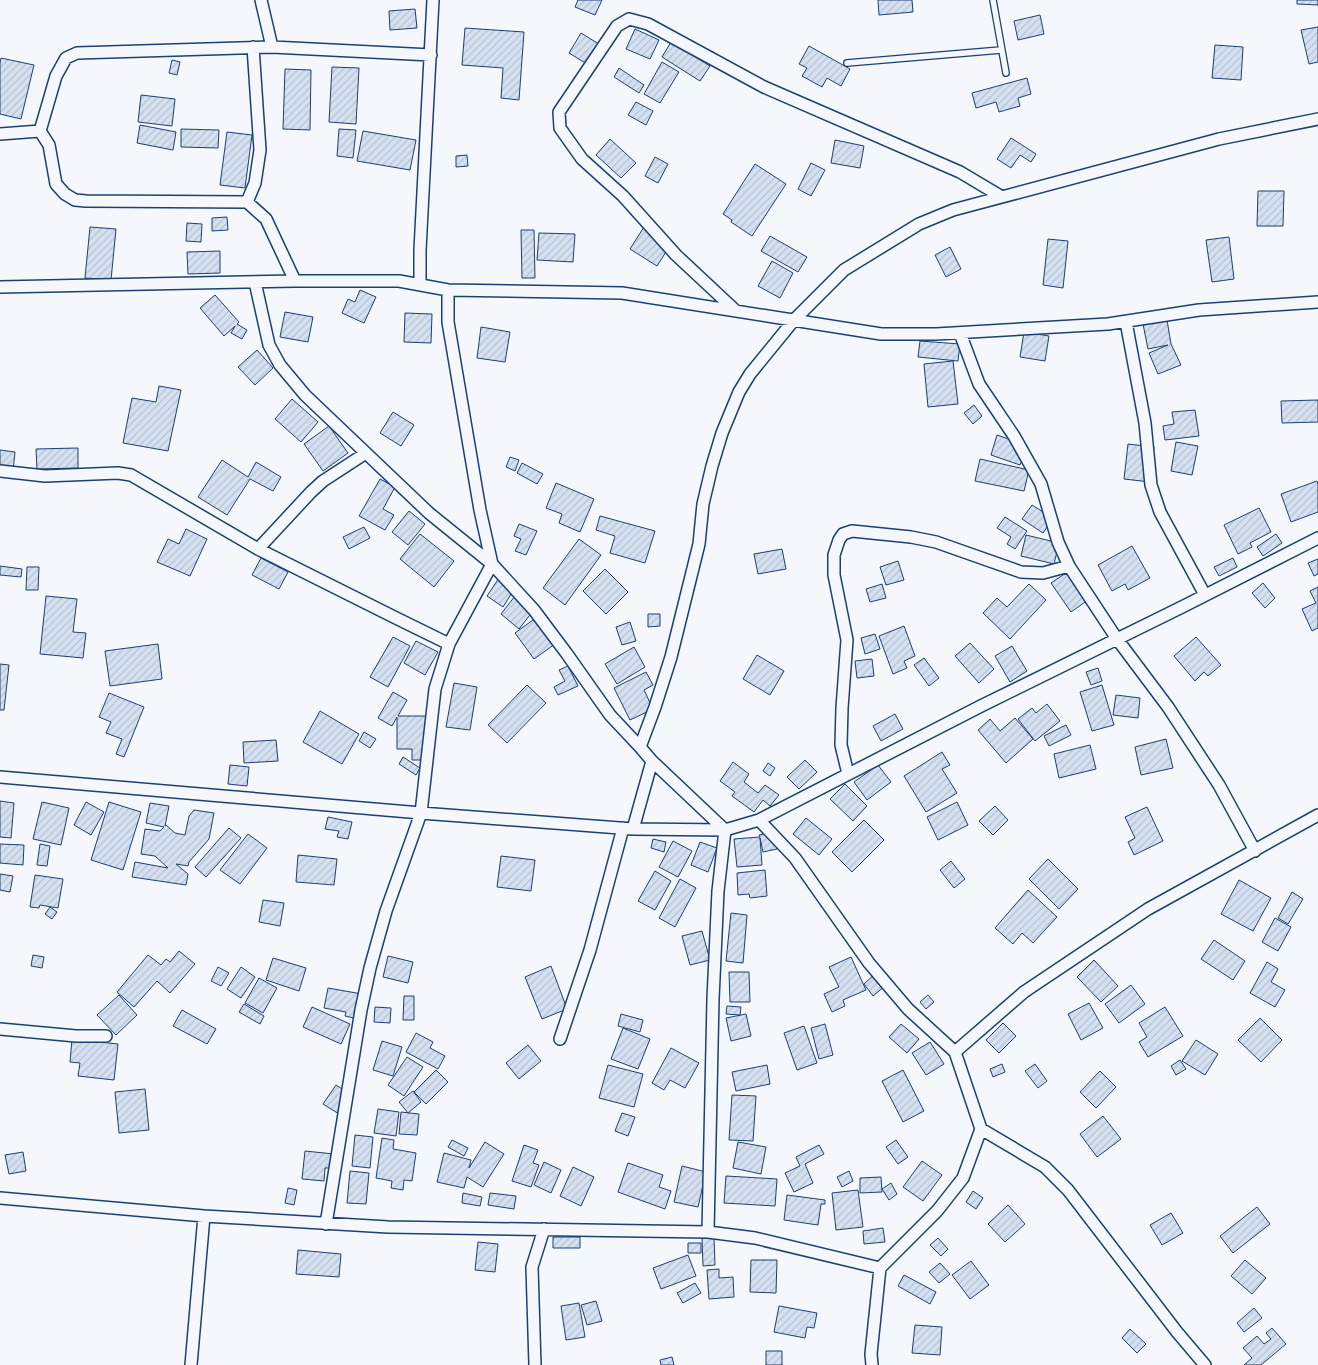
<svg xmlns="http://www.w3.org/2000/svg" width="1318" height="1365" viewBox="0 0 1318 1365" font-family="Roboto,sans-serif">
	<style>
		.building { fill: url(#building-hatch); stroke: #1d3f73 }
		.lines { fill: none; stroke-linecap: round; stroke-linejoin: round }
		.service-casing { stroke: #1d3f73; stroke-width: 8 }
		.minor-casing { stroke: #1d3f73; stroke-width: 14 }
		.service { stroke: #f4f7fb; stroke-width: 5.5 }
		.minor { stroke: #f4f7fb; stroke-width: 11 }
	</style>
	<defs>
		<pattern id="building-hatch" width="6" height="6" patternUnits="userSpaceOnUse" patternTransform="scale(1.25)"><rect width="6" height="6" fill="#d5e0f0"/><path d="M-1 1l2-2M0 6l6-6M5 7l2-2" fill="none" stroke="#b6c1d1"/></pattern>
	</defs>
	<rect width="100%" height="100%" fill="#f4f7fb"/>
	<path class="building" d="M578,0h24l-7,15 -20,-8z
		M878,0h34l1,12 -34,3z
		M1297,0h21v5l-21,-1z
		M415,9l2,19 -27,2 -1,-19z
		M1040,15l4,19 -26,6 -4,-19z
		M1318,27v35l-9,2 -8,-34z
		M465,28l59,4 -5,68 -18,-2 2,-30 -41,-3z
		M635,29l24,11 -9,19 -24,-10z
		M581,33l26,16 -12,20 -26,-16z
		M671,42l39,24 -10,15 -38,-24z
		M1215,45l28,2 -2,33 -29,-2z
		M809,46l41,23 -9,17 -14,-8 -5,9 -20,-11 5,-8 -8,-4z
		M1,58l33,7 -13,54 -21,-5v-51z
		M172,60l8,2 -3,13 -8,-2z
		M662,62l17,10 -19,31 -16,-9z
		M332,67l27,1 -3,56 -27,-2z
		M619,68l25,17 -5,8 -25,-16z
		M285,69l26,1 -1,60 -27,-1z
		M1027,78l4,16 -13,4 2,8 -21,6 -3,-10 -20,6 -4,-15z
		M141,95l34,4 -3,27 -34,-4z
		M636,102l17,9 -7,14 -18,-10z
		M140,125l36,7 -3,18 -36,-7z
		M181,129l38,1 -1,18 -37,-1z
		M339,129l17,1 -3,28 -16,-2z
		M363,131l53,9 -6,30 -53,-9z
		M227,132l25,3 -7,53 -25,-3z
		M1011,138l25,16 -5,8 -11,-7 -9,13 -14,-9z
		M610,139l26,24 -15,15 -25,-23z
		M835,140l29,6 -4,22 -29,-5z
		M467,155l1,11 -12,1v-11z
		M655,157l13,7 -10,19 -13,-7z
		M811,163l14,7 -14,26 -13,-7z
		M755,164l31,20 -34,52 -21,-14 1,-2 -9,-6z
		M1258,191h26l-1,35h-26z
		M227,217l1,13 -16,1v-13z
		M187,223l15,1 -1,18 -15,-1z
		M90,227l26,2 -5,51 -26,-2z
		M644,227l27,17 -14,22 -27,-17z
		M521,230h13l1,48h-13z
		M539,233l36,1 -2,28 -36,-2z
		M770,236l37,21 -9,15 -37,-21z
		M1229,237l5,42 -22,3 -6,-42z
		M1048,239l20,2 -5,47 -20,-3z
		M950,247l11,22 -15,8 -11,-22z
		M220,251v22l-32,1 -1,-22z
		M772,261l21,12 -13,25 -22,-12z
		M360,290l16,7 -12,26 -22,-10 6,-14 7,3z
		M215,295l24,27 -2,2 10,6 -5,9 -11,-6 4,-7 -11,10 -24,-28z
		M285,312l28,5 -5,25 -28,-5z
		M405,313l27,1 -1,29 -27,-1z
		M1167,320l4,24 10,21 -23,9 -9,-21 19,-8 -20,4 -5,-25z
		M481,327l29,5 -5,30 -28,-4z
		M1024,332l25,4 -4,25 -25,-4z
		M920,341l40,3 -2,17 -40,-4z
		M257,350l16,18 -18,17 -17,-18z
		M953,361l5,43 -30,3 -4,-43z
		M159,386l22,4 -13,61 -45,-8 9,-45 24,4z
		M292,399l26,23 -17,20 -26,-23z
		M1318,400v22l-36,1 -1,-22z
		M974,405l8,11 -9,8 -9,-11z
		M1195,410l4,26 -34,4 -2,-14 11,-2 -2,-12z
		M393,412l21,13 -13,21 -21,-13z
		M329,426l19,27 -25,18 -19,-27z
		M997,435l20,7 -2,7 10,3 -5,13 -29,-10z
		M1176,442l22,4 -6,29 -21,-4z
		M1128,444l26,3 -4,35 -26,-3z
		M78,448v20l-41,1 -1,-20z
		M0,450l15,2 -2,19 -13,-2z
		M510,457l9,3 -4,11 -9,-4z
		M980,459l49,11 -5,21 -49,-10z
		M222,460l26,17 8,-15 25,15 -8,14 -23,-12 -23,36 -29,-18z
		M522,463l21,11 -6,10 -20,-11z
		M380,479l15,8 -12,22 11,6 -9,15 -26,-14z
		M1317,481l1,3v28l-27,10 -10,-28z
		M556,483l38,16 -14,33 -21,-9 3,-9 -16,-6z
		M1032,505l21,13 -10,15 -21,-14z
		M1259,508l12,24 -21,11 2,4 -14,7 -14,-29z
		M409,511l16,13 -17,21 -16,-13z
		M600,516l55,15 -10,32 -35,-10 5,-17 -19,-6z
		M1005,517l22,14 -12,18 -8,-5 4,-7 -14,-9z
		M519,524l18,7 -11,24 -11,-4 6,-12 -7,-3z
		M364,527l6,11 -21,11 -6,-12z
		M186,529l21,10 -17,37 -33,-14 11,-23 11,5z
		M420,534l34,27 -20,26 -34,-28z
		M1276,534l6,9 -19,13 -6,-9z
		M1026,535l33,8 -5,21 -33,-8z
		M579,539l22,16 -36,50 -22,-17z
		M1132,546l18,32 -22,12 -3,-6 -13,7 -14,-26z
		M782,549l4,20 -28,5 -4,-20z
		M261,558l27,14 -9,17 -27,-14z
		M1233,558l4,9 -18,9 -5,-9z
		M1318,559v15l-4,2 -6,-13z
		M898,561l6,19 -18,5 -6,-18z
		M0,566l22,3 -1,8 -21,-2z
		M27,567h12l-1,23h-12z
		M605,569l23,23 -22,22 -23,-23z
		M1069,571l19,29 -17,12 -20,-29z
		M499,578l16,10 -12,19 -16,-11z
		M1263,583l12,15 -10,10 -13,-15z
		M882,584l4,14 -16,4 -4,-13z
		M1029,584l17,16 -36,39 -27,-26 14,-15 10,9z
		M1318,587v41l-6,3 -10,-22 14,-6 -6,-12z
		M46,596l31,3 -4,33 13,1 -3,25 -43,-4z
		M515,596l18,15 -14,18 -18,-15z
		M648,614h12v12l-12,1z
		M537,617l18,27 -21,15 -19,-26z
		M630,622l6,19 -14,4 -6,-18z
		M904,626l11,30 -11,5 3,7 -14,6 -14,-38z
		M875,634l5,15 -15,5 -4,-16z
		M393,637l17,9 -22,41 -18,-10z
		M1196,637l25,28 -13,11 -4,-4 -9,9 -21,-25z
		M416,641l22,11 -13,23 -21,-12z
		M970,643l24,26 -15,14 -24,-27z
		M158,644l4,35 -52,7 -5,-35z
		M1012,646l15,25 -17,11 -15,-26z
		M634,647l11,20 -28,17 -12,-20z
		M757,655l27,16 -14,24 -27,-16z
		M924,658l15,20 -10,8 -15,-21z
		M872,659l2,17 -17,2 -2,-17z
		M0,664l9,1 -5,45h-4z
		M568,666l10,20 -20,9 -4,-8 11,-6 -6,-11z
		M1098,668l4,13 -11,4 -5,-13z
		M646,672l7,13 -9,5 9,19 -23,11 -16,-32z
		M454,683l23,4 -7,43 -24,-3z
		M527,685l19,18 -39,40 -19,-18z
		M1102,685l12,40 -22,6 -12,-39z
		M393,692l14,8 -9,16h29v44h-15v-11h-15v-32l-5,9 -14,-8z
		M109,693l35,14 -20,50 -8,-3 6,-15 -16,-6 5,-11 -12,-5z
		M1116,695l24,3 -2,20 -25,-3z
		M1047,704l13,17 -25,20 -17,-22 14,-11 4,5z
		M320,711l39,23 -17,30 -39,-22z
		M895,714l8,15 -22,12 -8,-15z
		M1015,718l18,21 -27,24 -28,-33 12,-11 10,12z
		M1066,725l5,10 -22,11 -5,-10z
		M364,732l12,7 -6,9 -11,-7z
		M1166,739l7,29 -32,7 -6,-28z
		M276,740l2,21 -34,2 -1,-21z
		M1090,745l6,24 -37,9 -5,-24z
		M942,752l8,13 -8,4 15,24 -31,19 -22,-36z
		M403,757l17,11 -4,7 -17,-11z
		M805,760l12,12 -18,17 -12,-12z
		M733,762l16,12 -5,8 14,11 7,-8 14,10 -9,11 -7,-6 -9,12 -22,-16 3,-4 -15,-11z
		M768,763l7,5 -5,8 -7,-5z
		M230,765l19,2 -2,19 -19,-2z
		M878,765l13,17 -24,18 -13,-18z
		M845,784l22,22 -14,15 -23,-22z
		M0,801l14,2 -3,35 -11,-1z
		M42,802l27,6 -8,37 -28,-6z
		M86,802l18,10 -13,23 -17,-10z
		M109,802l32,10 -18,58 -32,-10z
		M957,802l11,23 -30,15 -11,-23z
		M150,803l19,3 -4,20 1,-1 9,8 10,2 4,-19 5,-6 20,3 -5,26 -20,23 -1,4 -12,-2 12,10 -2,11 -54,-8 3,-15 33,6 -13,-12 -14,-2 4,-25 15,2 4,-4 -18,-4z
		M995,806l13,14 -15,15 -14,-14z
		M1147,807l16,34 -29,14 -6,-13 7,-4 -10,-21z
		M328,817l24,5 -4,17 -11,-2 2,-6 -14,-2z
		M806,818l26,21 -13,16 -26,-21z
		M864,820l20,20 -32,32 -20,-20z
		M229,828l12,10 -35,39 -11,-10z
		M773,832l4,17 -14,3 -3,-14 2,27 -25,2 -3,-28 26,-2 -1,-2z
		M248,834l19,14 -27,36 -20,-14z
		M653,839l13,3 -2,10 -13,-4z
		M673,841l19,10 -14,26 -19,-10z
		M700,842l17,6 -9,24 -17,-7z
		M0,844l24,1 -1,20 -23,-2z
		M40,844l10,2 -3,20 -10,-1z
		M298,855l39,4 -3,26 -38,-3z
		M501,856l34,4 -4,31 -34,-4z
		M1048,859l30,30 -19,20 -30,-30z
		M951,861l14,18 -11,9 -14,-18z
		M765,870l2,26 -17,2 -1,-4 -11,1 -1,-22z
		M655,871l16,10 -16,29 -17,-9z
		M0,874l13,2 -3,16 -10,-2z
		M35,875l28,4 -5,29 -18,-3 -1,3 -9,-1z
		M680,879l16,9 -21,39 -16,-9z
		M1239,880l32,18 -18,33 -32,-17z
		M1028,890l29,27 -24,26 -11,-10 -9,11 -18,-16z
		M1292,892l11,7 -15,25 -10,-6z
		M263,900l21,3 -4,23 -21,-4z
		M50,907l7,5 -5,7 -7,-5z
		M731,913l16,2 -4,48 -17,-2z
		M1275,918l16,9 -13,24 -16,-9z
		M702,931l8,29 -20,5 -8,-29z
		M1214,940l31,21 -12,19 -32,-21z
		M179,951l16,13 -25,29 -13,-12 -23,26 -17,-15 31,-37 13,10 5,-6 4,3z
		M33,955l11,2 -2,11 -11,-2z
		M388,956l25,6 -5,21 -25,-6z
		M851,957l15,33 -23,10 2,6 -13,6 -8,-18 15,-7 -10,-20z
		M273,958l33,10 -7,23 -33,-11z
		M1094,960l24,26 -17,16 -24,-25z
		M1267,962l11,7 -7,13 14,8 -10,17 -25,-14z
		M551,966l16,43 -25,10 -17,-42z
		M218,967l11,6 -8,13 -10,-5z
		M241,967l14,10 -14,21 -14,-9z
		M729,972h20l1,30h-20z
		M875,974l10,12 -12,10 -9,-12z
		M259,978l18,10 -14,25 -18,-10z
		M1131,985l14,19 -26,19 -14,-19z
		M328,988l34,6 -4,25 -13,-3 1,-4 -22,-4z
		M119,995l18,20 -21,20 -19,-20z
		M928,995l6,7 -8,7 -6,-7z
		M404,996h10v24h-11z
		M1089,1003l14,25 -22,12 -13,-26z
		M244,1004l20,12 -4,8 -21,-12z
		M727,1006l14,1 -1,8 -14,-1z
		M312,1007l38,17 -9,20 -38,-17z
		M375,1007l16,1 -1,15 -16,-1z
		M1165,1007l18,29 -35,21 -9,-15 8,-5 -8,-14z
		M182,1010l34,19 -9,15 -34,-18z
		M621,1014l22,6 -3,12 -22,-6z
		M746,1014l5,22 -20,5 -5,-23z
		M1260,1018l22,22 -21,22 -23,-22z
		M1003,1023l13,13 -17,17 -13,-13z
		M825,1024l8,31 -14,4 -8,-31z
		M901,1024l18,15 -12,14 -18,-16z
		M804,1026l13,37 -20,7 -13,-37z
		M623,1028l27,11 -12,30 -27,-10z
		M416,1033l17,9 -3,6 15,8 -7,13 -32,-17z
		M72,1039l46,5 -4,36 -36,-4 2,-13 -10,-1z
		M1196,1040l22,14 -13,21 -23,-14z
		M382,1041l20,6 -9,29 -20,-6z
		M930,1042l14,22 -18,11 -14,-22z
		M528,1045l13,16 -22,18 -13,-16z
		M671,1048l28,15 -14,25 -15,-8 -6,10 -12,-7z
		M407,1057l16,10 -19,29 -16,-11z
		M1180,1060l6,9 -10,6 -5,-9z
		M1002,1064l3,8 -12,5 -3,-8z
		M1035,1064l12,17 -9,7 -13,-17z
		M608,1065l35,9 -9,33 -35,-9z
		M767,1065l3,19 -34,7 -4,-19z
		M436,1070l12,12 -22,22 -12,-12z
		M903,1070l21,41 -21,11 -21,-41z
		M1100,1071l16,16 -20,21 -16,-16z
		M336,1085l15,10 -12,19 -16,-10z
		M145,1089l4,41 -30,3 -4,-41z
		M413,1091l8,11 -13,11 -9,-11z
		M732,1095l24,1 -3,45 -24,-1z
		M378,1109l21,3 -3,24 -22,-3z
		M401,1112l18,2 -2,21 -18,-1z
		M622,1113l13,4 -7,19 -13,-5z
		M1103,1116l18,23 -24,18 -17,-23z
		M355,1135l18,2 -3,31 -18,-2z
		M382,1138l12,2 -1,9 23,4 -4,28 -8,-1 -1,10 -12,-2 1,-7 -16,-3z
		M452,1140l16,8 -4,8 -16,-9z
		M896,1140l12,17 -10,7 -12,-17z
		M485,1142l19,12 -21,33 -16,-10 -3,11 -27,-6 7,-29 27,7 -2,8z
		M738,1142l28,5 -5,27 -28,-6z
		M524,1145l14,5 -5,13 6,2 -8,22 -19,-6z
		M819,1145l5,9 -19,10 8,19 -19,9 -9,-19 15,-7 -4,-9z
		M305,1151l29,3 -2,14h-7l-1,13 -22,-2z
		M23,1152l3,19 -17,3 -4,-19z
		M922,1161l20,14 -19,26 -20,-14z
		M544,1162l17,8 -10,23 -17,-8z
		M628,1163l35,12 -4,12 12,4 -6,18 -47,-17z
		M682,1166l24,6 -8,35 -24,-5z
		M573,1167l21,10 -13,29 -21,-10z
		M350,1171l19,2 -3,31 -19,-1z
		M849,1171l4,10 -11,6 -5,-10z
		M726,1176l51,3 -2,27 -51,-3z
		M881,1177l1,15 -22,1v-15z
		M891,1183l6,11 -8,6 -7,-11z
		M288,1188l9,2 -3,15 -9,-2z
		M858,1190l5,37 -27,3 -4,-37z
		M973,1191l10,7 -7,11 -10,-7z
		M463,1193l19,4 -2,9 -18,-3z
		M490,1193l26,3 -2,13 -26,-4z
		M787,1195l38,5v4h-4l-3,21 -34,-5z
		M1008,1205l17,19 -20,18 -17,-18z
		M1257,1207l13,17 -37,29 -13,-17z
		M1171,1213l12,20 -21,12 -12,-20z
		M883,1228l2,14 -21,2 -1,-13z
		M553,1237h27v11h-27z
		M714,1237l1,28 -12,1 -1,-28z
		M938,1238l10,11 -7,7 -11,-11z
		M478,1242l20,2 -3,28 -20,-2z
		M688,1243h13v10h-13z
		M298,1250l43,4 -2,23 -43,-3z
		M688,1255l8,21 -35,13 -8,-21z
		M751,1260h26l-1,33 -26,-1z
		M1245,1260l21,18 -14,16 -21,-18z
		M971,1261l18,24 -19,14 -18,-24z
		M940,1263l10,11 -11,9 -10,-11z
		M719,1269v9l14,-1 1,20 -25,2 -2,-29z
		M904,1275l32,17 -6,12 -32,-18z
		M695,1283l6,10 -18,10 -6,-10z
		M596,1301l6,20 -15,4 -6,-20z
		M579,1303l6,34 -19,3 -5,-34z
		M779,1306l38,7 -3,15 -7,-1 -2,11 -31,-6z
		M1254,1308l8,10 -18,14 -7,-9z
		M915,1325l27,2 -2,28 -28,-2z
		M1272,1328l14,16 -25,21h-17l8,-7 -9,-10 14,-12 7,8 7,-5 -5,-6z
		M1130,1329l16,15 -9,9 -15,-15z
		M766,1351h16v14h-16z
		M672,1357l2,8h-13l-1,-5z"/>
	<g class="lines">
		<g class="service-casing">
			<path id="service" d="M993,0l13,73
				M847,63l154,-13"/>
		</g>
		<g class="minor-casing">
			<path id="minor" d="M261,0l11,47
				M40,131l16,-55 10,-18 11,-5 195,-6 159,8
				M40,131l9,14 7,39 9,10 10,6 11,1 161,1 19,17 29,62
				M0,134l40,-3
				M247,202l8,-19 5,-33 -7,-103
				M255,282l14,63 11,20 25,30 124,118 63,51 42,46 33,44 43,61 30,32
				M420,285v-35l13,-250
				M0,287l295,-6h104l49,9 174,3 259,41h55l172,-10 91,-14 119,-8
				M736,311l-60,-56 -53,-59 -41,-37 -22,-31 -1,-16 58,-86 12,-7 19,5 116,63 196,85 42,25
				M1126,322l19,101 6,62 9,27 45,83
				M960,333l19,51 35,52 27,48 17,58 11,24 48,73 51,68 51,78 36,66
				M0,471l45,5 73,-3 13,2 127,74 136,68 55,27
				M258,549l53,-57 12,-11 43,-28
				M848,774l-7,-29 1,-37 5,-68 -13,-65v-20l5,-15 4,-6 9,-3 59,6 25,5 85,30 22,1 26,-7
				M0,777l421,36 212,16 92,1 34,-10 222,-114 201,-99 136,-69
				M759,820l36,38 74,105 39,46 47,43 26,77 -18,49 -26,33 -57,57 -9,86 1,11
				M633,829l19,-68
				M725,830l-73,-69 -12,-14 15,-40 16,-50 28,-113 4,-40 9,-38 10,-33 17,-41 11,-18 44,-54 50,-50 75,-46 34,-14 266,-71 99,-20
				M0,1029l76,7h30
				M560,1039l30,-89 33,-122
				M955,1052l69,-60 124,-83 170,-94
				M981,1129l64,38 23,23 109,142 28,33
				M0,1198l204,18 184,11 320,5 47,6 125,30
				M326,1224l35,-214 9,-42 16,-57 35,-98 14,-124 14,-45 43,-80 -12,-54 -32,-188v-32
				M708,1232l5,-233 5,-108 7,-61
				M191,1365l13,-149
				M535,1365l-3,-98 12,-38"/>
		</g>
		<use href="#service" class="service"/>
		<use href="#minor" class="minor"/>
	</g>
</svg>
